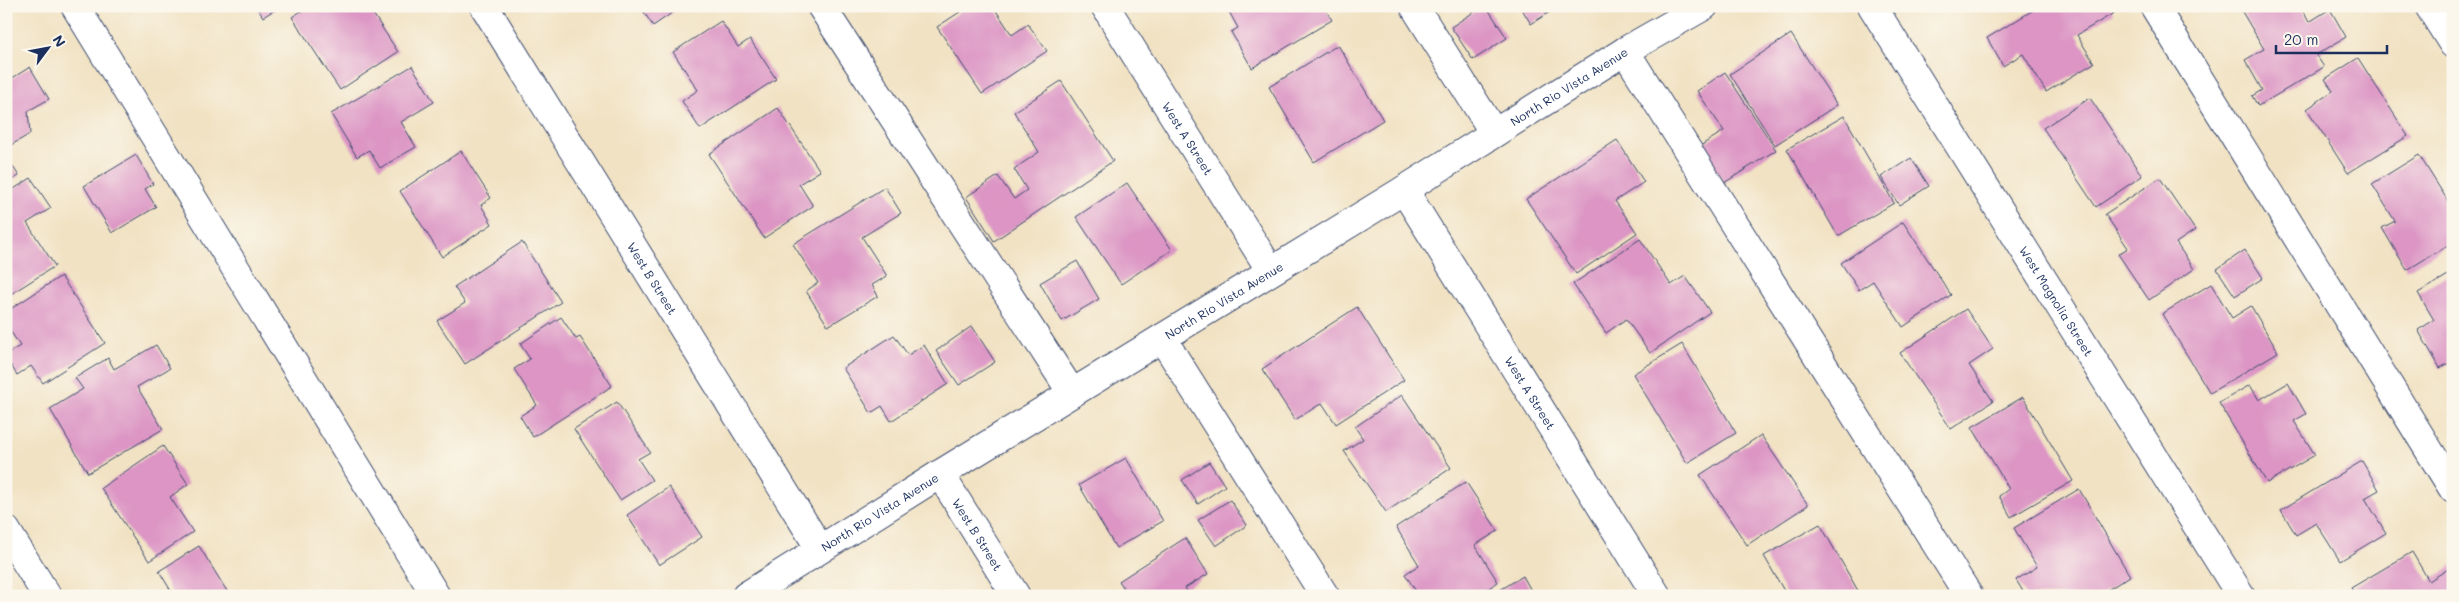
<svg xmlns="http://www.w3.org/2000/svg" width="2459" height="602" viewBox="0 0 2459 602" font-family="Mali,sans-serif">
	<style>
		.building { fill: #dc95c4 }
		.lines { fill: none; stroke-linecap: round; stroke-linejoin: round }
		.minor-casing { stroke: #3b4a6d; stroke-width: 30 }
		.minor { stroke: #fff; stroke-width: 28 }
		.labels { text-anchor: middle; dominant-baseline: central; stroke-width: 4.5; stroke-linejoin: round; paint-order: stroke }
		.street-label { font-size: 12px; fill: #1b2f5e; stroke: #fbf7ec }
	</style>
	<rect width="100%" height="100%" fill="#fbf7ec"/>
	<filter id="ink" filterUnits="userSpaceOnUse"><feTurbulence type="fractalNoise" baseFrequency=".02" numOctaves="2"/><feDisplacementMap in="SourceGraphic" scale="10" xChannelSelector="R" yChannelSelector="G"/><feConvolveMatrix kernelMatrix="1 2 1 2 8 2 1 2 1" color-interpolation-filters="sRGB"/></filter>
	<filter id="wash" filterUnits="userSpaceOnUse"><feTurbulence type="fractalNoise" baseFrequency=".0096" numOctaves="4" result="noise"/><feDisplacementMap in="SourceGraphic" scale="20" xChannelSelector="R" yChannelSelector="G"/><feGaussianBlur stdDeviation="1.12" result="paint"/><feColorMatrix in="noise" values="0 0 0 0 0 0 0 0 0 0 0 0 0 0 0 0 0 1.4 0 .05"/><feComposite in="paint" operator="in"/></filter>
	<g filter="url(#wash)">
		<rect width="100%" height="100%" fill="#f1e2c3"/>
		<g id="blocks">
			<path class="building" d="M256,6h25l-18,11z
				M309,6h59l30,46 -58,38 -48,-73z
				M640,6h42l-29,20z
				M969,6h24l19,29 16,-11 19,27 -65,43 -45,-67z
				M1226,6h97l9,14 -80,48 -21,-36 7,-4z
				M1483,6h3l21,32 -34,22 -22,-33z
				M1520,6h39l-28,18z
				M2040,6h70l4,7 -37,22 17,28 -48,29 -23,-38 -20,12 -16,-28z
				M2247,6h53l9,16 21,-13 16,28 -30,18 8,12 -66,39 -6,-10 10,-6 -17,-30 19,-11 -23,-39z
				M721,21l17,26 12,-8 26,40 -76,50 -18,-28 16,-11 -25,-38z
				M1791,34l46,71 -62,40 -45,-71z
				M1338,45l45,75 -69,42 -45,-75z
				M2358,58l50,78 -60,37 -41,-64 26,-18 -8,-12z
				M412,66l22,36 -33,20 15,25 -36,21 -11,-18 -12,7 -26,-43z
				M30,67l19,32 -21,12 2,23 -24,14v-66z
				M1725,72l51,78 -52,33 -24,-37 24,-15 -27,-40z
				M1061,81l52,80 -119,80 -28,-44 32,-21 16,23 13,-9 -13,-21 25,-17 -25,-40z
				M2090,98l52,78 -46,31 -53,-79z
				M778,108l42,63 -21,13 14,22 -49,32 -55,-84z
				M1844,116l50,87 -56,33 -51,-87z
				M1617,140l27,42 -29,19 22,32 -61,41 -50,-75z
				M461,151l30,47 -10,7 11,19 -50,33 -42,-66z
				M136,155l17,29 -8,5 11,18 -44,26 -28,-47z
				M2419,155l34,54v33l-46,28 -25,-42 13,-7 -23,-37z
				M6,156l13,20 -13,7z
				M1911,158l18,28 -30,19 -18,-28z
				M31,178l20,30 -24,15 28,43 -49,31v-103z
				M2160,178l35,52 -19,13 18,26 -45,31 -31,-46 10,-6 -23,-34z
				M1127,183l45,67 -51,34 -45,-67z
				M885,187l16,26 -39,24 25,39 -15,9 6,11 -50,30 -22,-35 12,-8 -25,-39z
				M1903,222l48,73 -48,32 -30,-46 -14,9 -18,-27z
				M1640,239l31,46 14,-9 25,36 -60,41 -24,-34 -20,14 -33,-49z
				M522,242l39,60 -96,62 -28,-43 28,-18 -11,-16z
				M2245,250l18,28 -28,18 -18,-27z
				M1077,261l22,38 -37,22 -22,-38z
				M2453,272v89l-13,7 -22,-38 16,-10 -16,-27z
				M61,276l44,67 -62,40 -12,-17 -14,9 -11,-17v-4l14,-8 -14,-22v-12z
				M2211,284l21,34 19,-12 27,46 -68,41 -48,-79z
				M1357,307l47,73 -68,44 -14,-21 -27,17 -33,-51z
				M1966,309l27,40 -24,16 24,36 -42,28 -51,-76z
				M561,317l15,22 4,-2 32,49 -79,51 -13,-21 17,-11 -23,-36 16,-10 -10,-15z
				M972,326l23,36 -36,23 -23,-34z
				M894,335l14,20 16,-10 24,39 -57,37 -9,-15 -11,7 -28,-45z
				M1682,344l54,89 -49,30 -54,-89z
				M156,345l14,23 -33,19 26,42 -75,44 -38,-64 33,-20 -8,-11 33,-20 6,11z
				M2288,383l18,31 -12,7 21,34 -48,28 -48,-80 31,-18 9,15z
				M1402,395l49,73 -65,44 -42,-61 19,-12 -8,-12z
				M2023,397l50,84 -62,36 -12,-21 10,-7 -37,-62z
				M617,402l33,50 -12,7 14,21 -32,20 -46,-71z
				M1761,435l47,70 -61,40 -47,-70z
				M163,446l25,38 -18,13 23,35 -44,29 -48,-73z
				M1126,458l37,63 -47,27 -37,-63z
				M2362,461l17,29 -14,8 21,35 -46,28 -24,-38 -20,12 -15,-25z
				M1209,462l16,24 -27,18 -16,-24z
				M1466,482l32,49 -23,14 23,37 -21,14h-58l-14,-22 14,-9 -23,-38z
				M669,487l33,50 -43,28 -32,-50z
				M2079,489l51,87 -32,20h-72l-10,-16 21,-13 -23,-39z
				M1230,500l17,25 -31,21 -18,-26z
				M1820,524l41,72h-74l-23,-40z
				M1185,538l23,36 -23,14 5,8h-61l-10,-15z
				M199,546l31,50h-56l-15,-25z
				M2412,552l17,29 24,-15v30h-97l-5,-8z
				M1523,576l11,20h-44z"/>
		</g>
	</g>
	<g filter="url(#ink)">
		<use href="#blocks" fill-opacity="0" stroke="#3b4a6d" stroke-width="1"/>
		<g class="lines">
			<g class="minor-casing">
				<g id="minor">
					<path d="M75,6l361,590"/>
					<path id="s1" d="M484,6l336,543"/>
					<path d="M821,6l251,387"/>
					<path id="s2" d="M1105,6l166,265"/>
					<path d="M1414,6l80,127"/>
					<path id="s3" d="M1872,6l369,590"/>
					<path d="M2154,6l299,483"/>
					<path d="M2429,6l24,38"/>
					<path d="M1625,51l344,545"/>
					<path id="s4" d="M1404,190l253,406"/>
					<path d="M1162,338l163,258"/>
					<path id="s5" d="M940,474l76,122"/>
					<path d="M6,530l41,66"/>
					<path id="s6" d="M746,596l194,-122 464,-284 221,-139 79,-45"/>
				</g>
			</g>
			<use href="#minor" class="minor"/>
		</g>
	</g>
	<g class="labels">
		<g class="street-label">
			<text stroke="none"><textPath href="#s6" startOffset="968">North Rio Vista Avenue</textPath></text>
			<text stroke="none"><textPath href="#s2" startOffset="156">West A Street</textPath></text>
			<text stroke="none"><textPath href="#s1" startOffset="320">West B Street</textPath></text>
			<text stroke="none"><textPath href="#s6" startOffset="562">North Rio Vista Avenue</textPath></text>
			<text stroke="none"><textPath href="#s3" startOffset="348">West Magnolia Street</textPath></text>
			<text stroke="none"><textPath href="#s4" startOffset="239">West A Street</textPath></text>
			<text stroke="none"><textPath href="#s6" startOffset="158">North Rio Vista Avenue</textPath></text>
			<text stroke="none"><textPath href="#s5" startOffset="71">West B Street</textPath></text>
		</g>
	</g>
	<rect width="2459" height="602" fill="none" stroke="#fbf7ec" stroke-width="25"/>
	<g transform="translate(48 48) rotate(58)" stroke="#fbf7ec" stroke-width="4" paint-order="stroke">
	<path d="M0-4L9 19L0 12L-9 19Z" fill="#1b2f5e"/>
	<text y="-8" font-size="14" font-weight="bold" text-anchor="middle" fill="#1b2f5e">N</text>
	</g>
	<path d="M2276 45v8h111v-8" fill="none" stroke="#1b2f5e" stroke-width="2.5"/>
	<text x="2284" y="45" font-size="15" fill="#1b2f5e" stroke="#fbf7ec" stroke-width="4" paint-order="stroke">20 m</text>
</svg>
